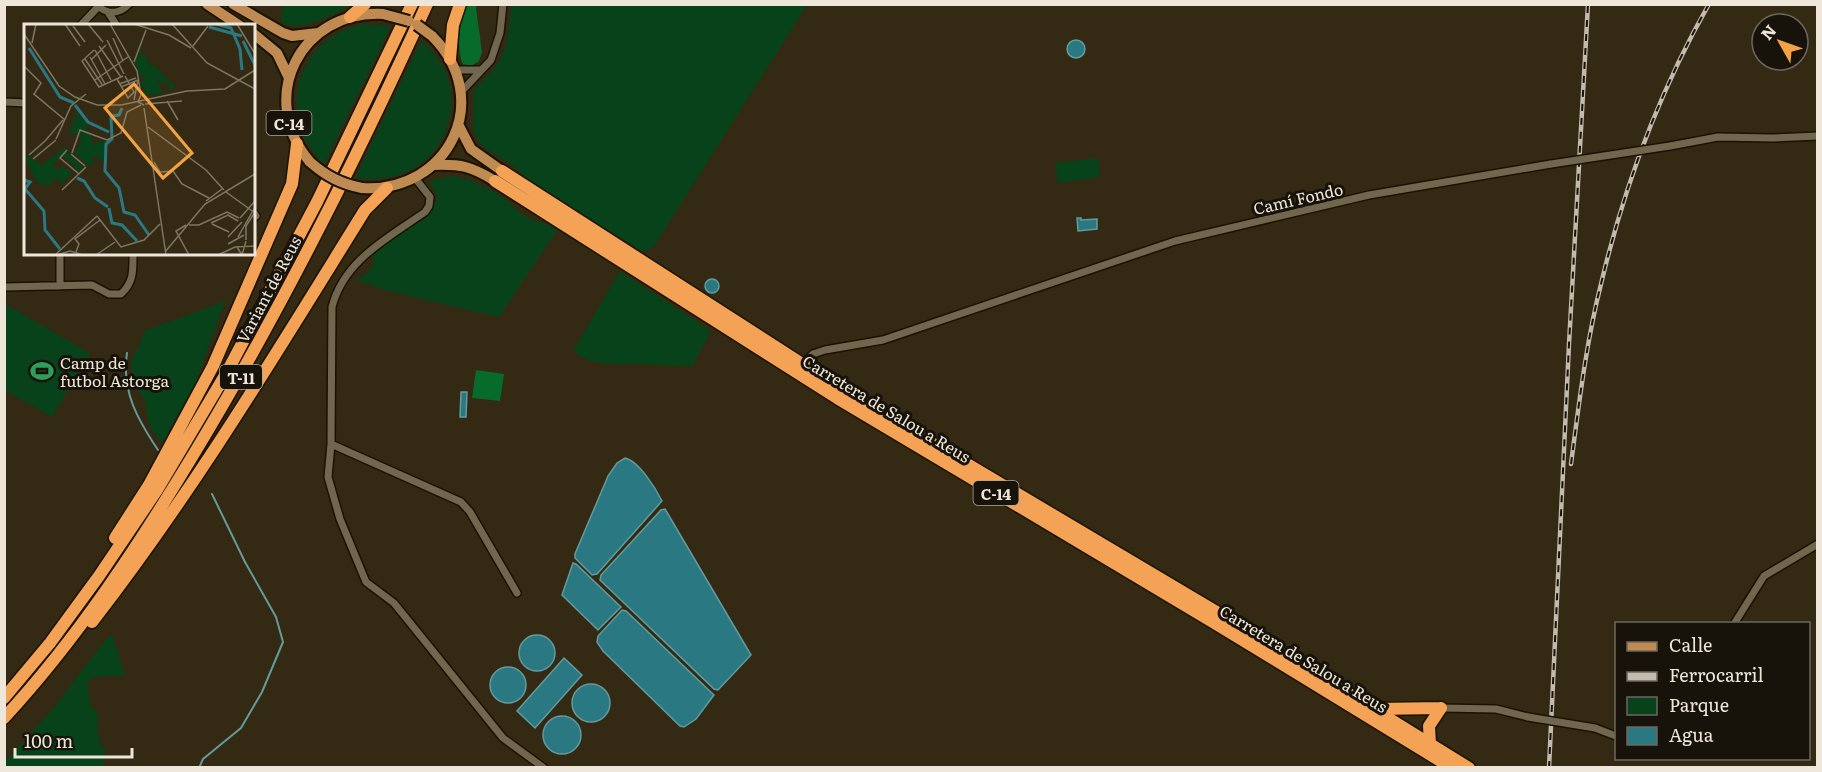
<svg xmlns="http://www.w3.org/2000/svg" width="1822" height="772" viewBox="0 0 1822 772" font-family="Literata,serif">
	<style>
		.green { fill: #07421a }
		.forest { fill: #076b2c }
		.water { fill: #2a7982; stroke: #649a9c; stroke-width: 1.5 }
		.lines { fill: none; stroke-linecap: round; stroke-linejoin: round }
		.stream { stroke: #649a9c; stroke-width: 2 }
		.street-casing { stroke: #1b1200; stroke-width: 10 }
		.primary-casing { stroke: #1b1200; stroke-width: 14 }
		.highway-casing { stroke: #1b1200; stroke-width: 15 }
		.street { stroke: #71664e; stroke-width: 7 }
		.primary { stroke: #c08b53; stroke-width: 10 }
		.highway { stroke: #f4a356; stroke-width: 12 }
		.rail-casing { stroke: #c2baab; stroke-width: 4.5 }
		.rail { stroke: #18130a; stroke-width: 2; stroke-dasharray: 7; stroke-linecap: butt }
		.street-bridge-casing { stroke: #1b1200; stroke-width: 10; stroke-linecap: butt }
		.primary-bridge-casing { stroke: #1b1200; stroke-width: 14; stroke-linecap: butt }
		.street-bridge { stroke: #71664e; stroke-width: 7 }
		.primary-bridge { stroke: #c08b53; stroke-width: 10 }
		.labels { text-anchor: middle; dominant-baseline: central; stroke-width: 6; stroke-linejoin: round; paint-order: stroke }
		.shield { fill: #18130a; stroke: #ada79b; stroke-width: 1.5 }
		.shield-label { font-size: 15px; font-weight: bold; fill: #ede6d9 }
		.street-label { font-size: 16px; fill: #ede6d9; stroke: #18130a }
		.poi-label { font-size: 16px; fill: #ede6d9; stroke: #18130a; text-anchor: start }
		.inset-river { fill: none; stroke: #2a7982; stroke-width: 3 }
		.inset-road { fill: none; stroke: #7e7563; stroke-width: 1.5 }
		.view { fill: #f4a344; fill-opacity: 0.15; stroke: #f4a344; stroke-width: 3 }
		.inset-edge { fill: none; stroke: #ede6d9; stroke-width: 3 }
	</style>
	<rect width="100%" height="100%" fill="#342a14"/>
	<path class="green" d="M283,5v-1l69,1c-20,9 -49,28 -71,17z
		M511,5h296l-153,241 -11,6 -97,-60 -21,-15 -14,-13 -28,-17 -5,-6 -5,-12 1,-15 -1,-24c9,-9 20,-18 26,-29 10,-17 10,-37 12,-56z
		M384,25l6,3 -66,136c-46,-43 -32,-117 28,-137 9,-4 23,-2 32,-2z
		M421,41c8,4 13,12 18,20 11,14 13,31 12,48 -5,50 -48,76 -96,69z
		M1098,158l2,19 -42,6 -3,-20z
		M454,176c18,4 37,12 51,23 8,6 13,14 22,18 10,6 21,5 30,13l-58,87 -111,-26 -31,-11v-2l7,-2 10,-12 -2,-11 3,-4 47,-29 9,-8 6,-14 -7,-16 6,-3z
		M620,271l91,60 -19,35c-21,0 -41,-2 -61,-2 -19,0 -42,1 -58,-13z
		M225,301l-30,83 -33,59 -10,-13 -4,-9 -3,-21 -12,-16 -2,-22 5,-13h2l6,-18z
		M5,304l85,49 -38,64 -47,-27z
		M112,634l13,41 -31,2 -7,5 4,25 7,7c0,13 -2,28 8,37l-3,16h-98v-5l51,-57 46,-61z"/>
	<path class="forest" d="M464,5h13l-1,3 6,44 -3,9 -8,5 -8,-2c-6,-13 -2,-25 -7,-36z
		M476,370l28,4 -4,27 -28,-3z"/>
	<path class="water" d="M1067 49a9 9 0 1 1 18 0a9 9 0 1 1-18 0Z
		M1077,218h4v2l16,-1v10l-19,2z
		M705 286a7 7 0 1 1 14 0a7 7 0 1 1-14 0Z
		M461,392h6l-1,25h-6z
		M625,458c14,3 31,31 37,43l-65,73 -5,1 -17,-17v-4l33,-78 9,-13z
		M665,509l86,146 -33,35 -4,-1 -114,-109 1,-5 60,-65z
		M573,563l3,1 45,43 -23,23 -36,-35z
		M622,610l4,1 88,84 -18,24 -12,8 -4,-1 -77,-75 -6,-9 1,-6z
		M519 653a18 18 0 1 1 36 0a18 18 0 1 1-36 0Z
		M564,658l18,17 -47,53 -18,-17z
		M490 685a18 18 0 1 1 36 0a18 18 0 1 1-36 0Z
		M572 703a19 19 0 1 1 38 0a19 19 0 1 1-38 0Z
		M543 735a19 19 0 1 1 38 0a19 19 0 1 1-38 0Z"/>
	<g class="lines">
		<path class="stream" d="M127,353c-6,38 11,67 31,97
			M199,768l4,-9 38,-31 21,-36 21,-50 -7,-25 -31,-55 -33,-68"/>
		<g class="street-casing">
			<path id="street" d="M96,4c10,11 23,11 33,0
				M108,12l9,14
				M80,26l18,-19
				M456,70h24
				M461,92l30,-32 9,-27 3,-29
				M4,102l22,1
				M1670,146l48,-9 54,1 46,-2
				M415,178l15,19 -1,9 -4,6c-37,26 -81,48 -93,95l-1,137 -3,33 12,42 26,63 28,21 109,135 41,30
				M254,213l2,3
				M60,254v32
				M4,287l88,-2 17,9h12c13,-12 12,-24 12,-40
				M803,364l10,-10 12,-4 58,-10 292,-99 194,-46 182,-31
				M331,444l130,58 9,10 47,81
				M1734,624l30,-48 54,-32
				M1441,708l55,1 32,8
				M1595,728l21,8"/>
		</g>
		<g class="primary-casing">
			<path id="primary" d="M207,4l33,22
				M233,4l50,29 9,3 26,-3
				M254,34l23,19 12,25
				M458,124l13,25 31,22
				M310,162c-54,-64 -10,-152 73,-148
				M433,165c28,-1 38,1 62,16
				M362,188c87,5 133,-89 70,-152"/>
		</g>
		<g class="highway-casing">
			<path id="highway" d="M350,17l15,-13
				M450,59l3,-34 7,-21
				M502,171l339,218 377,224 251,155
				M495,181l342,217 376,224 239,146
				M115,538l34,-53 64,-119 79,-182 5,-40
				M92,622c101,-130 186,-272 273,-412l22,-22
				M4,698l46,-55 49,-67 58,-86 70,-118 90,-170 95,-198
				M1374,709l67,-1
				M4,718c74,-80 135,-173 191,-266 87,-144 162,-294 232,-448
				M1430,744l-1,-18 12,-18"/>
		</g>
		<use href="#street" class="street"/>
		<use href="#primary" class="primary"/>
		<use href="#highway" class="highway"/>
		<g class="rail-casing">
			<path id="rail" d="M1571,464c8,-60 15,-121 30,-180 23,-97 58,-192 108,-280
				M1549,768l20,-424 19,-340"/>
		</g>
		<use href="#rail" class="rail"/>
		<g class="street-bridge-casing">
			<path id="street-bridge" d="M1551,164l119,-18
				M1528,717l67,11"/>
		</g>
		<g class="primary-bridge-casing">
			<path id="primary-bridge" d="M383,14l26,7
				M417,25l15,11
				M310,162c16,14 31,22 52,26"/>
		</g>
		<use href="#street-bridge" class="street-bridge"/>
		<use href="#primary-bridge" class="primary-bridge"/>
	</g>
	<defs>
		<g id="stadium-bare" transform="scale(1.8)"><path d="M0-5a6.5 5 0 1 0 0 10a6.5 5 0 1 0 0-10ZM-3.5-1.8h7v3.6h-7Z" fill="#2e9e5b" stroke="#18130a" stroke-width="2.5" paint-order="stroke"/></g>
	</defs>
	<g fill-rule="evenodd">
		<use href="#stadium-bare" x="42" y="371"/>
	</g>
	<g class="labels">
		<g class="shield">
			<rect x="266.5" y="111" width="45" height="24" rx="4.5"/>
			<rect x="220" y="365" width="42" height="24" rx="4.5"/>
			<rect x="973.5" y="481" width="45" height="24" rx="4.5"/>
		</g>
		<g class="shield-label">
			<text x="289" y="123">C-14</text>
			<text x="241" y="377">T-11</text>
			<text x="996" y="493">C-14</text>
		</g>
		<g class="street-label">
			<text transform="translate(1298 198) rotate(-13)">Camí Fondo</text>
			<text transform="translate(268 289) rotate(-62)">Variant de Reus</text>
			<text transform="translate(887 408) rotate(31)">Carretera de Salou a Reus</text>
			<text transform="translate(1304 658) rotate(31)">Carretera de Salou a Reus</text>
		</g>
		<g class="poi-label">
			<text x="60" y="362">Camp de<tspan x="60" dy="18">futbol Astorga</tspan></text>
		</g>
	</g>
	<g transform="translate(24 24)">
		<rect width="231" height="231" fill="#342a14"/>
		<path d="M114,21l8,11 4,10 3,-2 22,22 -5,6 -3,-11 -5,3 -6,-7 7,17 -21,1 4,-3 -5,-7 4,-8h-5l-5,-14 1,-11 5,4 3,-3 -7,-4zM53,88l11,12 -3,8 6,3 3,12 2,-5 11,-1 -2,21 -11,-6 -3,3 5,2 -8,5 -15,-15 5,-1 4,-19 -4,4 -9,-3zM40,124l20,21 -4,3 -18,-17 -9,9 5,6 5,-4 9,7 -9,10 -9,-5 -4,8 -12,-3 -13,-23 4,-4 12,9z" fill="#07421a"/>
		<path class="inset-river" d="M192,0l15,4 9,21 2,21M185,3l33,9M219,17l12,24M5,24l31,49 14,6M51,81l13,17 21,10M98,84l-3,7 -8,1 1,23 -6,5 -1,27 14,17 5,24 11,3 14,20M53,154l7,3 11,17 13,9M0,156l6,2 -5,7 19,22 1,19 15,19M85,184l3,15 10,2 15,16"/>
		<path class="inset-road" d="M41,0l15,22M64,0l15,18M86,0l27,47 4,24 -3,7 6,3M110,0l35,11 22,13M148,0l35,39 48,26M213,0l18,30M49,2l12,16M0,10l35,52 16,11 22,8h24l66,-14 38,-2 30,-19M89,14l10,23M83,16l17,34M8,19l4,-19M75,22l22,31M169,22l15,-20M70,26l-12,11 17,26 24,-11M71,26l16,30M66,33l15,27M61,35l18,27M68,35l14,-14M110,38l12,-32M0,42l17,17 -7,11 31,26M93,55l11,19 6,-6 -9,-16M71,56l33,-23M95,60l17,-6M97,63l17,-7 -4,20M143,77l11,19M121,80l37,-3M120,84l22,147M124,103l58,43 18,20M32,115l15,-33 15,-12M21,117l18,-21M43,126l-7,8 19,16M48,129l8,-23 27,10 14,-7 6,-21 14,-7M47,130l14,12M5,131l16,-14M9,135l23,-19M130,138l6,10 13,-1 9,13 27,14M38,166l24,-23M202,168l29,21M182,177l16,-12M73,192l24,31 23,-7 16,-16M216,194l15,-17M187,199l17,-8 10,6M188,200l17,8M162,201l-10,6 13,24M165,201h10l28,-13 12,6M204,213l14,-15M214,213l17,-30M222,216v-14l9,-14M204,220l16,-9M213,223l5,8 4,-14M52,228l3,-8 -4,-5 25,-19M141,228l40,-48 50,-30M31,231l42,-39M33,231l13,-4 13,4M72,231l19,-13M194,231l17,-8 20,-1"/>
		<path class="view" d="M110,60l58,69 -29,25 -58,-70z"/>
		<rect width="231" height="231" class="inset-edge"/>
	</g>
	<rect width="1822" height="772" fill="none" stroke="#ede6d9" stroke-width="12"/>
	<rect x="1615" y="622" width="195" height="138" fill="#18130a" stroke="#6d675d" stroke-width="1.5"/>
	<rect x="1627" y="642" width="30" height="9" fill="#c08b53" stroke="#6d675d" stroke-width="1.5"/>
	<text x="1669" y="652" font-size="18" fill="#ede6d9">Calle</text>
	<rect x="1627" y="672" width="30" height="9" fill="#c2baab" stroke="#6d675d" stroke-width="1.5"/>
	<text x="1669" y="682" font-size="18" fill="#ede6d9">Ferrocarril</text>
	<rect x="1627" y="697" width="30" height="18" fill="#07421a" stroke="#6d675d" stroke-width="1.5"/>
	<text x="1669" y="712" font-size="18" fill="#ede6d9">Parque</text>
	<rect x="1627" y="727" width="30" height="18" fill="#2a7982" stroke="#6d675d" stroke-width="1.5"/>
	<text x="1669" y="742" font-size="18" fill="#ede6d9">Agua</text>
	<g transform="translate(1780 42) rotate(310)"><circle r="28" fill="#18130a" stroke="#6d675d" stroke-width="1.5"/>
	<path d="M0-4.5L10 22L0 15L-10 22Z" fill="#f4a344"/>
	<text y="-9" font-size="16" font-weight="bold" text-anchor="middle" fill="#ede6d9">N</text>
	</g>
	<path d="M15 748v9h117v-9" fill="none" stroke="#ede6d9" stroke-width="3"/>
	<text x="24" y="748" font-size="18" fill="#ede6d9" stroke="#18130a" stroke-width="4.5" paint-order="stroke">100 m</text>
</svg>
